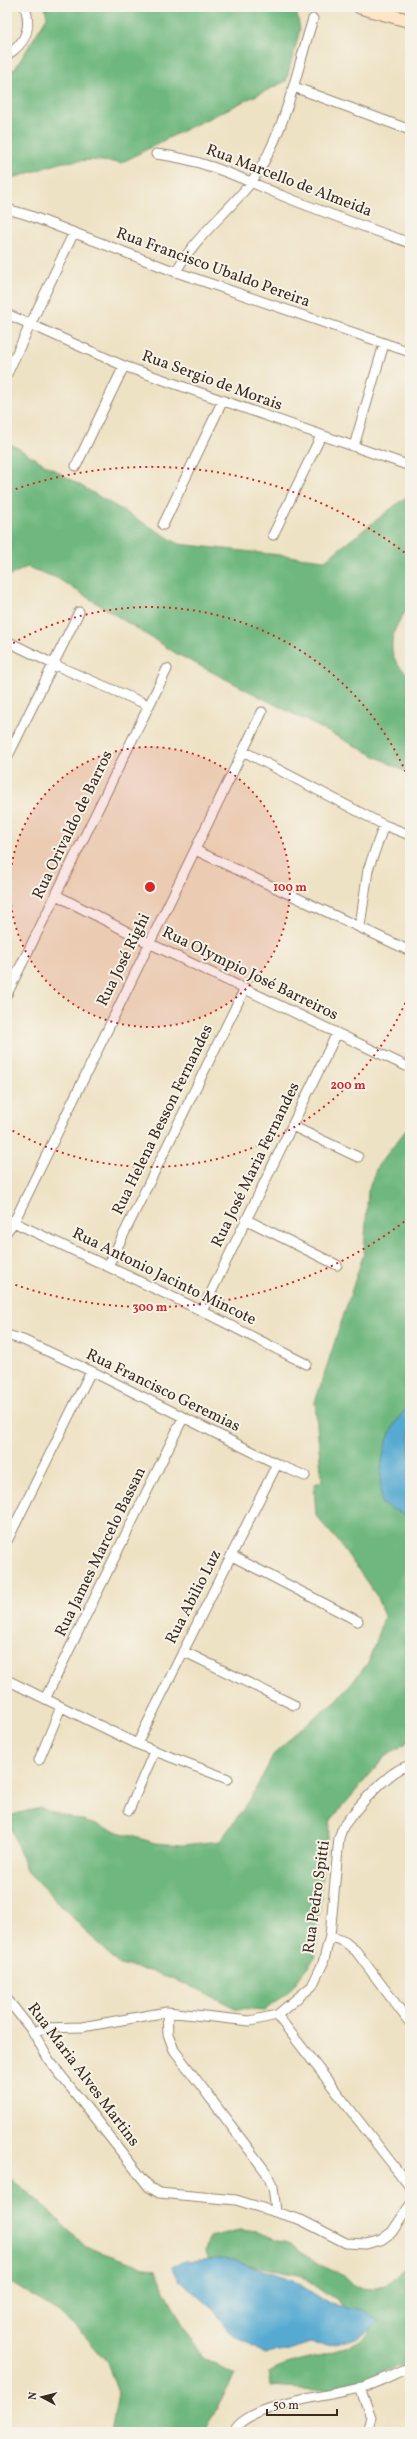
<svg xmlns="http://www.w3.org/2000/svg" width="417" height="2439" viewBox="0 0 417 2439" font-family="Vollkorn,serif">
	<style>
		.forest { fill: #6eb77e; stroke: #54704e }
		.water { fill: #57aad2; stroke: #496a78 }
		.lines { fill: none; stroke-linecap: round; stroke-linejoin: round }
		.street-casing { stroke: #948671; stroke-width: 11 }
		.secondary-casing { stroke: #948671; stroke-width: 15 }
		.street { stroke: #fff; stroke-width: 9 }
		.secondary { stroke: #fde5c5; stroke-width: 13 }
		.ring { fill: none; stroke: #d62828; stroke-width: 2; stroke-dasharray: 2 4 }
		.labels { text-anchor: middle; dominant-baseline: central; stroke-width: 4; stroke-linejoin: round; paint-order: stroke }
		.street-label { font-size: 16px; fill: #3b2a1e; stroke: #f7f3e8 }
		.centre { fill: #d62828; stroke: #f7f3e8; stroke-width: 2 }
		.ring-label { font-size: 12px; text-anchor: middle; font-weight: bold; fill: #d62828; stroke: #f7f3e8; stroke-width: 4; stroke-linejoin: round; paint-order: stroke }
	</style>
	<rect width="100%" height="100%" fill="#f7f3e8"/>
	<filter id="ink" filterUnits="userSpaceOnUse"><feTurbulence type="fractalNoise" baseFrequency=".025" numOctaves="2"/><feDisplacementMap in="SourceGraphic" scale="8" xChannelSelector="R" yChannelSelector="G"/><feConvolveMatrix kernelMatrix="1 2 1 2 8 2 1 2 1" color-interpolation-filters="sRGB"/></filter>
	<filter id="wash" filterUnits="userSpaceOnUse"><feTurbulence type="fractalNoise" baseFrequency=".012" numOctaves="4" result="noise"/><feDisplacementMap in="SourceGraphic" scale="16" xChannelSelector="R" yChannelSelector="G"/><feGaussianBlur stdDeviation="0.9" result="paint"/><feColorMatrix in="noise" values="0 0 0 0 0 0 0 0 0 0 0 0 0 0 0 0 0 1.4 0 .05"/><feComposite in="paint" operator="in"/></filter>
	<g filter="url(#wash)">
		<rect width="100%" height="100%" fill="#eee2c4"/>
		<path class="forest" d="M45,7h251l4,23 -14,51 -116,56 -49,26 -30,-3 -28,2 -56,18v-108l8,-3 32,-52z
			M7,436l2,7 170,101 146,16 85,-66v113c-20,20 -28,52 0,68v99l-233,-120 -120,-76 -30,-11 -20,10z
			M410,1125v615l-26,18 -53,62 -8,44 -8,94 -26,33 -25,20 -27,-2 -39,-20 -44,-17 -35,-7 -93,-95 -19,-54 33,-8 115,35 28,2 37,-4 30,-41 23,-44 20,-21 44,-35 31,-37 16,-47 -8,-21 -38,-54 -22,-25 -2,-32 8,-2 -7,-80 49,-149 4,-62 9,-24z
			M7,2176l30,24 49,47 69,24 30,58 18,29 32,17 -31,57h-93l7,-39 -11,-31 -22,-26 -26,-24 -52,-32z
			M240,2230l16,2 34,12 26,19 28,13 11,11 15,2 18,-5 22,-20v99l-29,9 -14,10 -16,5 -34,3 -46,-3 -2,-15c25,-16 80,-16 98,-37 3,-3 4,-10 6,-14l-23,-11 -51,-36 -60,-11 -30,4 -4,-16 4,-14z"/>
		<path class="water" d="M410,1408v110l-28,-14c-4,-35 0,-68 24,-95z
			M219,2259l14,1 58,19 39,25 34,6 15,12 -23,17 -16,5 -13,2 -17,-3 -24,8 -22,3 -36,-23 -12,-19 -37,-32 -7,-14 13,-5z"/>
	</g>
	<g filter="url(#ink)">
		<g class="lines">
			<g class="street-casing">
				<path id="street" d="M7,55c18,-11 25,-27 18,-48
					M294,87l116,43
					M156,154c46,5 85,24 127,42 42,17 85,32 127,47
					M7,209l21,6 148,57 234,80
					M176,272c18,-35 52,-59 76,-91 33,-46 44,-109 61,-162
					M7,314l117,52 286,100
					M7,374l66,-140
					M354,446l30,-102
					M76,466l48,-100
					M163,525l60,-125
					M273,535l48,-99
					M7,641l48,24 93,40
					M243,751l141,74 26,10
					M7,758l72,-146
					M195,850l215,101
					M56,895l93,48 261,125
					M360,926l8,-56 16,-45
					M7,994l160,-325
					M292,1126l66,31
					M7,1219l195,92 104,53
					M247,1220l90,45
					M7,1231l7,-9 248,-510
					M108,1266l137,-278
					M202,1311l135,-278
					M7,1335l16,5 68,31 186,93 28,12
					M7,1541l84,-170
					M232,1556l126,65
					M183,1651l111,54
					M7,1680l130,64 91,35
					M45,1699l138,-281
					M137,1744l140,-280
					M39,1760l22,-53
					M129,1810l25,-58
					M330,1936l15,6 11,9 54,72
					M7,1999l26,33 16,28 100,127 10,6 77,7 65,20 45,23 20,1 15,-4 11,-8 18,-27
					M167,2012l1,22 6,16 92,122 7,15 3,24
					M277,2015l133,172
					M33,2032l12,-4 37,-1 85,-15 83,9 27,-6 35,-29 11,-23 7,-27 9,-98c2,-5 3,-11 6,-14 11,-15 47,-58 65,-58
					M360,2388l11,29 -4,15
					M234,2432c12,-28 97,-36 125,-44 17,-4 34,-14 51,-21"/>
			</g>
			<g class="secondary-casing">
				<path id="secondary" d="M360,7l50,14"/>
			</g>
			<use href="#street" class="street"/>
			<use href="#secondary" class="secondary"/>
		</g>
	</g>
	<circle cx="150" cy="887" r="140" fill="#d62828" fill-opacity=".12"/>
	<g class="ring">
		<circle cx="150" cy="887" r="140"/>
		<path d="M410 992A280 280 0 0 1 8 1128M8 646A280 280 0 0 1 410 782"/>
		<path d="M409 1218A420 420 0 0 1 10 1283M10 491A420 420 0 0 1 409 556"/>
	</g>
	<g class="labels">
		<g class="street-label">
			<text transform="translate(289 181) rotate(21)">Rua Marcello de Almeida</text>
			<text transform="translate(213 268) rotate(20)">Rua Francisco Ubaldo Pereira</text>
			<text transform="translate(212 381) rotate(20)">Rua Sergio de Morais</text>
			<text transform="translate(73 825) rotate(-64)">Rua Orivaldo de Barros</text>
			<text transform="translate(124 960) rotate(-64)">Rua José Righi</text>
			<text transform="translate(250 974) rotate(26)">Rua Olympio José Barreiros</text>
			<text transform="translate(163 1120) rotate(-64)">Rua Helena Besson Fernandes</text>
			<text transform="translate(256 1165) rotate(-64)">Rua José Maria Fernandes</text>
			<text transform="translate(164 1277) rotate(26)">Rua Antonio Jacinto Mincote</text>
			<text transform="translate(163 1391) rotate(26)">Rua Francisco Geremias</text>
			<text transform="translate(101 1552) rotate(-64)">Rua James Marcelo Bassan</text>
			<text transform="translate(194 1597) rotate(-63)">Rua Abilio Luz</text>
			<text transform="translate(317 1897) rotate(-82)">Rua Pedro Spitti</text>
			<text transform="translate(83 2075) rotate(53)">Rua Maria Alves Martins</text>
		</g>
	</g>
	<circle cx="150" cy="887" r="6" class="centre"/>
	<g class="ring-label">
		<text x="290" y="891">100 m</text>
		<text x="348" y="1089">200 m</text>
		<text x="150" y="1311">300 m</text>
	</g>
	<rect width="417" height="2439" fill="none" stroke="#f7f3e8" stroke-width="24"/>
	<g transform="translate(42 2397) rotate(277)" stroke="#f7f3e8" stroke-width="3" paint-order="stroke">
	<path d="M0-3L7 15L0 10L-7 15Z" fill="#3b2a1e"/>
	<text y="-6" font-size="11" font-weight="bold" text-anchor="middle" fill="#3b2a1e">N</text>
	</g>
	<path d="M267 2409v6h70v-6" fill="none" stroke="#3b2a1e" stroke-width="2"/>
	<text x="273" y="2409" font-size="12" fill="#3b2a1e" stroke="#f7f3e8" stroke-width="3" paint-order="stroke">50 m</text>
</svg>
